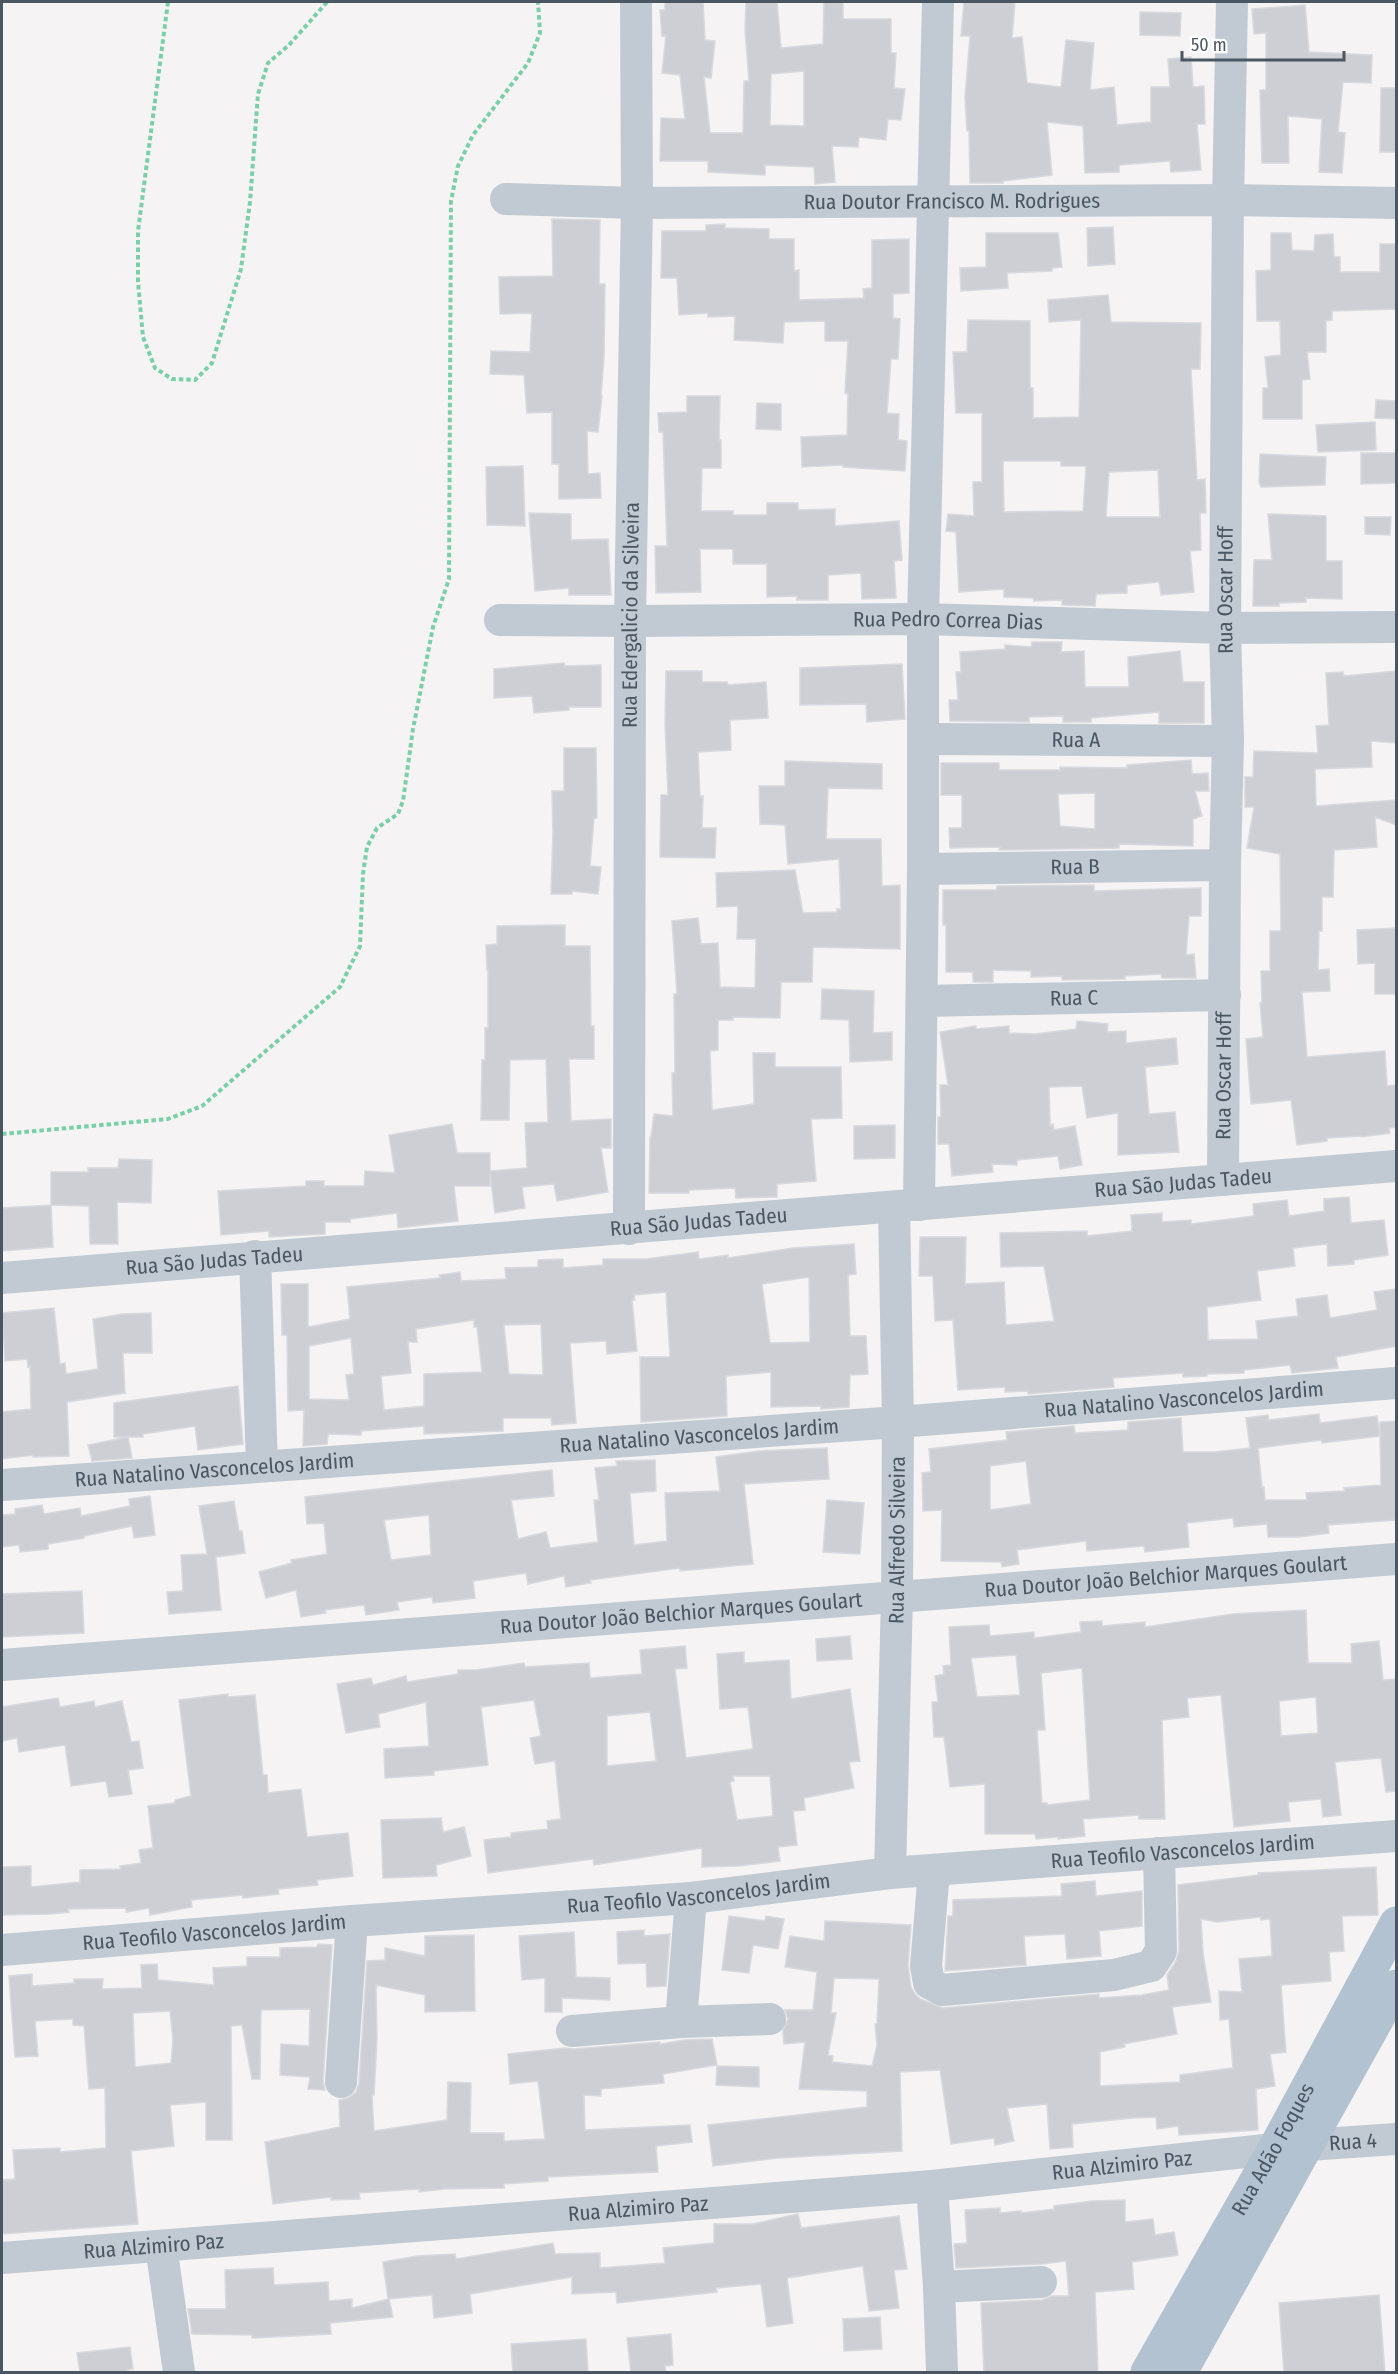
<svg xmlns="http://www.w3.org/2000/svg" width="1398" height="2374" viewBox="0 0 1398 2374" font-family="'Fira Sans Condensed',sans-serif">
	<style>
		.building { fill: #cdcfd5; stroke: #d7d9de; stroke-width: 1.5; fill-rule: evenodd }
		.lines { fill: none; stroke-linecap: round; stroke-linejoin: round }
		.path { stroke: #7ad0a6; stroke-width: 4; stroke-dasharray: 4.5 3; stroke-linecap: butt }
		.minor { stroke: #c1cad2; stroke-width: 32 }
		.major { stroke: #b3c2d1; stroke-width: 33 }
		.labels { text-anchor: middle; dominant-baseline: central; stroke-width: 6; stroke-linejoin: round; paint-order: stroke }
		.street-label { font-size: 21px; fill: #4a5661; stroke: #fff }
	</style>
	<rect width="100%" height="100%" fill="#f5f3f3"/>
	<path class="building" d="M665,2h38l2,38 10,1 -4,37 -7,-1 6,56h33l1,-52h5l-4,-51 1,-28h31l4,46 42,-4 1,-42h19v17h48v34h5l-2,35 11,1 -4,31 -13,-1 -2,21 -27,-3 -1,10 -26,-1 3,36 -20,2 -1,-17 -49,-2v10l-57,-3v-11h-48l1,-43 24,1 -5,-44 -18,-2 4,-38 -4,1 -2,-26h5zM804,71v55l-34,-1 1,-51z
		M964,2h51l-3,36 10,-1 5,46 34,4 5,-47 28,3 -4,47 24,-3 3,38 34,-3v-35h19l-2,-28 23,-2 2,30 11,-1 1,38h-8l4,46 -30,2 -1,-11 -51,4v7l-34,1 -2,-47 -36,-4 5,53 -49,6v2h-33l-1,-52h-2l-2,-33 5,-62h-9z
		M1305,5l4,47 63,3 -1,28 -28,-1 -5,50 7,1 -3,40 -23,-1 3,-53 -34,-3 1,47h-27l-2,-73h6v-57l-12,1 -2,-25z
		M1140,12l41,1 -1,23 -40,-1z
		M1381,88h15v64h-16z
		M552,219l48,1 -1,64h6l-1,73 -3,38 1,1 -4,36 -11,-1 1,43 12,-1 1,25 -42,1v-35h-7v-52l-25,1 -3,-38 -34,-1 1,-23 39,1 2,-39 -32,1 -1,-37 54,-1z
		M725,224v4l44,1v10h25v32l5,-1v30l65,-2 -1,-9 9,-1v-48l37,-1v54l-16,1v24l7,1 -2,40h-7l-4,54 12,1 -1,26 9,1 -2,30 -62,-4v-2l-41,2 -1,-30 46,-2 1,-41 -3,-1 3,-52h-23v-20l-41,1 -1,21 -49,-3 1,-24 -27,1v-4l-29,2 -2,-37h-16l1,-47h44v-6z
		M1113,227l2,37 -27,2 -1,-38z
		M986,233h72l4,34 -10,1v3l-45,2 1,15 -47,3 -1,-23 26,-1z
		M1271,233h20l1,17 22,1 1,-16 18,-1 1,23h6v15h40v-28h16v65l-64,2v9l-6,1v31h-19l3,27 -8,1v39h-39v-31h5l-3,-31 16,-2 -1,-34h-23l-1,-50 15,-1z
		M1108,295l3,27 90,1 -1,46h-9l6,111 8,-1 1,34h-6l1,37 -11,1 4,41 -33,3 -2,-13 -32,3v8l-31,1 -1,12 -33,-1v-5l-28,1 -1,-3 -29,-1v-8l-45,3 -3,-60 -10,-1 2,-17 26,2 -1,-34h9v-69h-26l-3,-61h14l1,-32 62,1v67h3v30l46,-1 2,-97 -32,2 -1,-22zM1003,461h58v5h23l2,1 -3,44 -79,1zM1158,470l2,47h-54l3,-45z
		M687,396h33l-1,44h2v28h-19l-1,43h32v4h34v-12h31v7l37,-1v17l64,-5 3,39 -8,1 2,37 -34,1 -1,-26 -33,2v25h-31v-4l-30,1v-33h-34v-15h-33l1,43 -45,1 -1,-47h12l-4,-114h-4l-1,-19 29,-1z
		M1376,400l20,1v18l-21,-1z
		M757,403l24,1v26l-25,-1z
		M1375,422l1,28 -58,2 -2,-27z
		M1361,453h35v30l-35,1z
		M1260,454l66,3 -1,28 -64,2 -2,-5z
		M523,466l2,60 -38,-1 -1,-58z
		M529,513l42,1v26l37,-1 3,56h-42v-7l-34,3z
		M1268,514l58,2v45h16v38l-36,-1v4l-27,1v3h-26l1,-46h18z
		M1365,517h26l-1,18 -25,-1z
		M1032,642h30l-1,10 23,-1 1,36h44l-1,-30 52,-6 3,31h21v41h-45v-11l-68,6v4h-28v-6l-34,1v5l-79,-1 -1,-21h9l-2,-28h5l-1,-20 45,-3v-4l26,2z
		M564,663l1,3 36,-1v42h-32v3l-35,3 -2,-17 -38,2v-29z
		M902,664l3,55 -38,3 -1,-18 -66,1v-37z
		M666,671h36v11h25l1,3 38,-3 2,36 -38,2 1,30 -33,2 2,44h3l-1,32h14l-1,30 -55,-1 1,-62h7l-3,-71z
		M1396,671v72l-25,-2 1,26 -57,2 1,37 80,-6v25l-21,-8 2,30 -43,3 -1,47h-11v34h-3l-1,39 11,-1 1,22 -28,1 5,65 78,-6 2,35 9,-1v42l-7,1 1,5 -28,4v-1l-35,2v3l-30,4 -6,-45 -40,4 -5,-65 17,-2 -3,-34h2l-1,-32h9v-40h11l-1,-77 -33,-6 7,-41h-9v-30h8l1,-26 64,2 -2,-27 13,-1 -3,-52 17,-1 1,4z
		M564,748h32l1,70h-3l-4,48 11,1 -3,27 -26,-3v3h-21l2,-61 -1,-42h12z
		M1191,760l1,14 16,-1 1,18h-14l7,25 -9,3v27l-74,-2v4l-120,2 1,-3 -50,1 -1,-20h13v-33h-21v-32h58v7h61v-3l67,1v-3zM1095,793v36l-35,-3 -2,-32z
		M785,761l97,3v25l-54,-1 -2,51h55l1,47 18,-1v64l-87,-2 -1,35h-31l-1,36 -47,-1v3h-15v30l-8,1 2,59 42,-6 -1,-51h22v14h66l1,51 -31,1 5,62 -39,3v13l-41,1 -1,-10 -46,2v3h-40l1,-56h1l3,-23 19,2 -1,-43h3l-1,-79h3l-5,-73 26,-3 3,26 17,-1 2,44 35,1 1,-49h-19l1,-33 -21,1 -1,-34 79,-3 8,43 34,-1v-3h4l-2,-50 -51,5 -3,-39 -25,-1 -1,-38h26z
		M1094,885v6l107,-3v28h-12l-3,39 8,-1 2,24h-34l-1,-4 -36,2v3l-63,1v-4l-31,1v-6l-38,-1v12h-20v-10h-27v-47h-3v-35h53l1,-4z
		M565,925v21h25l1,80h3v33h-25l2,62 40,-2v29h-10l7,44 -51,9 -3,-17 -32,3 3,21 -30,5 -5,-39v12h-36l4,35 -60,7 -1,-15 -47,6v3h-25v12l-56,3v-6l-48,4 -3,-44 88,-5v-5h18v5h40l1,-15 30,2 -6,-38 63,-11 5,29h33v18l37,-3 -2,-45 23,-1 -2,-63 -36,1 -1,60h-28l1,-60h3v-32h3v-58h-1l-1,-25 11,-1v-18z
		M1396,928v66h-21v-31l-17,1 -1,-34z
		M822,989l52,2 -1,42 19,-1v28l-42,2 -1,-42 -28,-1z
		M1077,1021l31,3 -1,8 19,-1v12l50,-5 2,26 -33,3 4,47 26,-2 4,40 -61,3v-42l-31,5 -5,-32 -33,1 1,38 3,-1 1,6 21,-4 7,39 -22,4 -2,-13 -41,4v5l-25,-1 1,8 -41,4 -3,-32h-11v-27h3l-1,-32h8l-8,-53 36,-6v3l33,-3v7l26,1 41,-5z
		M895,1125v33l-41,1v-33z
		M119,1159l33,1 -1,43 -34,-1 1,42h-28l-1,-38 -38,-1v-33h37v-4h30z
		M1349,1197l2,26 33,-3 4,35 -34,5v4l-26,2 -1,-22 -34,4 2,18 -38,5 4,29 -54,7 1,33 50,-1 -2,-18 42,-5 -2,-17 31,-4 3,23 47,-8 -3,-18 22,-3v57l-60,11 2,11 -46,5 -2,-8 -46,5v3l-37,1v2l-24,1v-4l-70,5 1,9 -86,7v-3l-23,1v-5l-47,3 -5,-70 -18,1 -2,-45h-14l1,-39h46l-1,47 39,-2 2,43 48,-4 -10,-55 -43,1 -1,-34 87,-2v5l45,-5 -1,-16 31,-2v9l29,-2v4l63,-8 -1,-12 34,-4 2,16 35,-5v-12z
		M51,1205l2,42 -51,4v-43z
		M854,1244l2,30 -8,1 2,61h16l2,38 -18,1 -1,32 -28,2v-3l-50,1v-35l-45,4 1,40 -86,6 -1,-65h30l-4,-65 -32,3 1,5h-3l5,51 -30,3 -1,-13 -36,2 6,80 -24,2 -1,-7h-48v13l-79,3v-8l-63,5v4l-33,-1 -1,10 -24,2 1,-36 -16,1 -1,-76h-5l-1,-51h27v43l42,-8 -3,-32 93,-9 -1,-3 21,-3 1,9 45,-2 -1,-11 33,-1v-7l25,-1v9l40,-3v-6h43l52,-7 1,7 29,-4v3l65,-10zM809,1277l1,65 -40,1 -8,-59zM474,1320v7h3l5,45 -58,2v32l-40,4 -3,-34 30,-3 -3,-31h9l-1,-13zM541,1324l2,51 -34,-1 -5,-49zM351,1338l3,36 -8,1 3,25 -40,-1v-53z
		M54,1308l6,56 5,-1 1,11 32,-5 -5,-50 29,-5 29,-1 1,40h-29l2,40 -58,9 2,54 -36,1v-2l-31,4v-47l29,-3 -1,-43 -2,1 -1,-8 -22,2 -3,-48z
		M238,1386l5,58 -45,6 -3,-24 -52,8v3h-29v-34z
		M1319,1414l1,9 57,-7 3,20v-14l16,-1v99l-68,5 1,8 -30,4h-31l-1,-13 -33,3 -1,-9 -46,5 2,24 -44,5 -1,-6 -57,5 -1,-10 -69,9 2,14 -17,3 -1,-5 -60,-1 1,-51 -19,1 -1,-38 9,-1 -2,-23 78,-9 -1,-8 68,-6 1,7 53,-3v-8l53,-4 2,34h32l35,-4 -4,-30 22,-3 1,5zM1380,1436l1,49 -37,3 1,3 -39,2 1,7h-42l-1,-13h-2l-4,-39 64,-8v3zM1026,1461l5,43 -41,6v-44z
		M128,1437l4,21 -40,3 -4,-16z
		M827,1448l2,31 -85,5 9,80 -73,7v-3l-90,12 1,3 -25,4 -2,-11 -36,8 -2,-11 -53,8 2,17 -42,5 -1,-6 -35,5 2,8 -33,5 -2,-10 -39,5 1,3 -25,4 -5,-27 -30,8 -7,-26 33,-9 -1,-3 36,-6 -3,-31 -17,1 -2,-27 247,-27 2,26 -43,4 7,39 28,-7 4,16 48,-6 -4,-42h5l-4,-32 22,-2 -1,-5 39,-1 1,31 -26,2 4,52 33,-4 -2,-48 55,-2 -4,-34 43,-6zM429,1515l2,40 -40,5 -7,-40z
		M150,1496l5,39 -21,3 -2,-12 -48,10v2l-36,6v5l-28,3 -1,-7 -17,2v-32l13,-1v-5l27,-4 2,9 36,-6 1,8 49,-10 -1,-7z
		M827,1500l37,3 -4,51 -37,-2z
		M234,1501l5,30h3l3,22 -29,4 5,53 -52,4 -2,-22 16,-1 -2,-36 26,-1 -8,-48z
		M82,1591l2,42 -82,4v-43z
		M1306,1610l2,53h44l-1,-19 28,-3 4,39 13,-1v112l-10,1 -5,-34 -46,4 6,53 -18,2 -2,-18 -33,3 2,19 -56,6 -13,-132 -34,3 2,19 -27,3 3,99h-26v-4l-56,4 2,17 -27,3v-2l-22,2 -1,-5h-50v-50l-35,3 -6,-50h-10l-2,-35h6l-3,-26 9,-2 -1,-8 8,-1 -2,-38 40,-2 1,11 44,-4v6l47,-6 -1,-10 22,-1v5l43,-4v5l88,-13zM1016,1655l4,40 -43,2 -6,-39zM1082,1668l8,132 -43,5v-2h-5l-5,-73h8l-4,-57zM1316,1697l2,36 -37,3 -2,-35z
		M850,1636l2,23 -35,2 -1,-22z
		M685,1646l2,22 -12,1 11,89 67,-9 -5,-42 -28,2 -3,-55 27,-2v11l45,-3 2,39 59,-10 10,72 -11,1 5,26 -50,10 1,12 -12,1 4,34 -19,2 2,14 -42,5 -36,1v-19l-108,17 -1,-6 -105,14 -4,-33 27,-3v-4l37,-4 -1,-8 14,-2 -6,-58 -20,3 -5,-26 11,-2 -7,-36 -53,7 7,58 -54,6v4l-49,3 -1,-29 45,-3 -3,-44 -48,12 2,13 -34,6 -9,-49 34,-6 2,7 33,-9 1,6 51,-8v-4h19l47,-7 1,4 64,-4 1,15 52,-4 -2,-24zM650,1712l6,49 -49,5v-50zM733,1776h37l3,40 -36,4 -7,-38 4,-1z
		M228,1694v3l27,-2 8,80h4l1,18 33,-4 6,48 41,-4 5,43 -36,4 1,5 -40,4 1,5 -36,4v-3l-52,5 1,7 -42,8 -1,-7 -23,4v-4l-58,1 1,3 -19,2 -47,1v-48l28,-1v21l49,-5v-12l41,-1 -1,-3 21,-3 -2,-13 14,-2 -5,-42 27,-3v-3l16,-4 -12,-96z
		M58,1698l2,9 34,-6 1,6 27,-6 9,41 8,-1 4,27 -15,2 4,24 -23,3 -3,-16 -35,5 -6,-41 -46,7 -2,-14 -15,3v-34z
		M441,1818l2,14 21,-5 7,29 -35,9 1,11 -54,2 -2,-58z
		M1376,1867l2,48 -36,1 2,35 -15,1 2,29 -50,4 5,67 -16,2 5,32 -19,3 2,41 -79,5 -1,-9 -21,3 -1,-12 -23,1 -61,6 1,23 -23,2 -3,-45 -40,4 7,33 -19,4 -1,-7 -43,6 -11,-74 -40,2 2,79 -124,7 -65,8 -5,-41 159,-18v-16l-68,-2 6,-47 -21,2 -1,-14 5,-11 -3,-9h28l4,-38 -32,-5 5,-31 34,5 1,-20 86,4 -3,40 3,22 4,7 5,5 23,9 156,-14v4l43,-3 27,-5 -2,-15 9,-14 3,-10 -1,-66 81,-10 -1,-2zM1260,1917l1,3 9,-1 2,37 -33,3 3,33 -23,-1 1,29 9,-1 4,49 -53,7v7l-80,4v-34l25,-5 -1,-3 53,-10 -5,-27 39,-5 -8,-49 -2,-34 16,3zM834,1978l45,1 -2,45h-2l2,21 -5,21 -40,-4 1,-6 -5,-1 8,-42h-5z
		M1095,1881l1,15 46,-5v35l-43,5 2,25 -34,3 -2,-25 -41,2 2,29 -81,6 3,-55h5v-16l109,-4 -1,-12z
		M729,1916l36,5 1,-5 18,3 -6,30 -25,-4 -4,28 -27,-3z
		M644,1930v6l26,-2 -4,52 -19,1 -1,-24 -28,1 -1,-32z
		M574,1932l2,45 34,1v22l-48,-2v14h-17v-34l-23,2 -3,-44z
		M474,1935l1,76 -50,1v-17l-49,-10 1,54 -3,56h-2l2,36 73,-11 1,-38 23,1 -1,50h34v8l41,-2 -7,-58 -28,3 -2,-30 57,-6 8,1 87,-7v2l24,-4 28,-1 5,26 -54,9 1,9 -63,6v7l-17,-1 1,35 105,-5 2,17 -36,4 2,26 -110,5v4l-44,3v4l-59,1 -26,3v-3l-60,4 1,6 -29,1v-3l-58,7 -8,-62 75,-15 -1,-27 9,-2 8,-6 3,-9 8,-122 18,-1v-12l40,8v-20z
		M318,1944l14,1 -9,136 2,9 -17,-1 2,-12 -30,-2 1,-31 28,2 1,-37 -49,1 -1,69h-8l-10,-54 -11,1 1,114h-26v-38l-36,3 4,41 -43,5 7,73 -136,10v-54l13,-1 -2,-29 47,-2v4l46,-4 -1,-60 -16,1 -5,-63 -11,-1v-6l-38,2 3,35 -23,1 -6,-81 23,-2v12l42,-3v-4h29l-1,10 40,-1 -1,-23 16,-1 1,16 56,5 -1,-17 34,-2v-9h33v-9l37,-1zM170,2011l3,29 -2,23 -36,4 -2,-54z
		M717,2066l42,1v20l-43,-2z
		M1125,2200v22l28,-3 2,16 19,-3 4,23 -46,7 2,27 -39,3 3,81h-114l-3,-70 61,-3 10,-4h17l-3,-35 -24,3 -86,4 -2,-24 13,-1 -2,-33 35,-2v5l21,-2v2l33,-4v-3l38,-5z
		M798,2214l3,14 98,-12 8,53 -13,1 5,38 -30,3 -6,-45 -76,12 6,45 -26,4 -6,-43 -45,4 1,4 -100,11 -1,-11 -44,2v-17l-102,17 2,19 -38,5 -2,-23 -44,4 -5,-37 34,-6 38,-2 1,5 97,-16 2,11 45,-1v15l65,-5 -2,-15 51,-5v-19h39z
		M273,2268l1,17 54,-3 1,19 23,-2v9l37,-9 4,18 -63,6 1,11 -79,4v-3l-60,-1 -4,-25h38l-1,-39z
		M1379,2295l6,78h-101l-5,-70z
		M880,2317l2,32 -38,2 -1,-32z
		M671,2334l2,31 -8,1 1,7h-35l-4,-35z
		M586,2339l2,34h-75l-2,-29z
		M130,2347l3,22 -6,1v3h-47l-3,-20z"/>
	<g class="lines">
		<path class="path" d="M168,2l-30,229v51l5,55 12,31 17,11 23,1 17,-17 29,-94 9,-67 8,-108 10,-31 21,-18 38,-43
			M2,1134l166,-15 34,-13 138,-119 20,-41 3,-72 4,-27 10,-19 21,-14 5,-13 10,-72 20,-102 16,-48 2,-378 7,-35 15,-31 55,-72 12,-30 -2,-31"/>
		<g class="minor">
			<path id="s1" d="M506,199l131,4 591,-3 168,3"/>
			<path id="s2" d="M500,620l130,1 293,-2 302,9 171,-1"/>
			<path id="s3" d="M923,739l305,2"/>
			<path id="s4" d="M923,869l302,-4"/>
			<path id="s5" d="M922,1001l303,-6"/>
			<path id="s6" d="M1223,1180l2,-315 3,-124 -3,-113 3,-428 4,-198"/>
			<path d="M919,1205l4,-336v-250l15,-617"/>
			<path id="s7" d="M629,1229l1,-608 7,-418 -1,-201"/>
			<path d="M255,1256l7,210"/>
			<path id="s8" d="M2,1278l1394,-112"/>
			<path id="s9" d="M2,1485l896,-63 498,-39"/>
			<path id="s10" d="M2,1665l1394,-106"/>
			<path d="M934,1871l-8,95 3,17 13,7 172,-15 37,-9 10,-15 -2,-98"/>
			<path id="s11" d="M890,1873l7,-277 1,-174 -4,-215"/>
			<path id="s12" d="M2,1950l350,-29 339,-23 199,-25 506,-37"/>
			<path d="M681,2022l10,-124"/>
			<path d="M572,2031l109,-9 89,-3"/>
			<path d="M341,2082l11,-161"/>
			<path id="s13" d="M1308,2145l88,-6"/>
			<path d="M932,2186l7,101 102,-5"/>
			<path d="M161,2246l18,126"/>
			<path id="s14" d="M2,2258l930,-72 342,-37"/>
			<path d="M939,2287l3,85"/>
		</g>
		<g class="major">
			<path id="s15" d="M1147,2372l127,-223 122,-226"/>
			<path d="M1181,2372l215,-386"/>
		</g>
	</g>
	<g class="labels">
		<g class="street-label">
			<text stroke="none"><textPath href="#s1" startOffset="446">Rua Doutor Francisco M. Rodrigues</textPath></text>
			<text stroke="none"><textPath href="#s6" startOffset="590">Rua Oscar Hoff</textPath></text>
			<text stroke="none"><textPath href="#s7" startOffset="614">Rua Edergalicio da Silveira</textPath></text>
			<text stroke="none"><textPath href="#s2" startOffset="448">Rua Pedro Correa Dias</textPath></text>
			<text stroke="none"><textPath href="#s3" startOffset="153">Rua A</textPath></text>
			<text stroke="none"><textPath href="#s4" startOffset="152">Rua B</textPath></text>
			<text stroke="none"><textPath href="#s5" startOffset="152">Rua C</textPath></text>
			<text stroke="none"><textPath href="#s6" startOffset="104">Rua Oscar Hoff</textPath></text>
			<text stroke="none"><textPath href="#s8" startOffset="1185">Rua São Judas Tadeu</textPath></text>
			<text stroke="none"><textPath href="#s8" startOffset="699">Rua São Judas Tadeu</textPath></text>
			<text stroke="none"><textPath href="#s8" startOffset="213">Rua São Judas Tadeu</textPath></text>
			<text stroke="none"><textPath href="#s9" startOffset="1185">Rua Natalino Vasconcelos Jardim</textPath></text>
			<text stroke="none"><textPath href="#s9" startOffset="699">Rua Natalino Vasconcelos Jardim</textPath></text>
			<text stroke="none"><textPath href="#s9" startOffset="213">Rua Natalino Vasconcelos Jardim</textPath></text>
			<text stroke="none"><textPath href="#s11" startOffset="333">Rua Alfredo Silveira</textPath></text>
			<text stroke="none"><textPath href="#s10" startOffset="1167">Rua Doutor João Belchior Marques Goulart</textPath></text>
			<text stroke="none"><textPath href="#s10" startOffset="681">Rua Doutor João Belchior Marques Goulart</textPath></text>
			<text stroke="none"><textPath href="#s12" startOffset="1185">Rua Teofilo Vasconcelos Jardim</textPath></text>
			<text stroke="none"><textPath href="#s12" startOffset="699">Rua Teofilo Vasconcelos Jardim</textPath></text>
			<text stroke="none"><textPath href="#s12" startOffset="213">Rua Teofilo Vasconcelos Jardim</textPath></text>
			<text stroke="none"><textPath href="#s13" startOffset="45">Rua 4</textPath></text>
			<text stroke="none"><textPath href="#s15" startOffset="256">Rua Adão Foques</textPath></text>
			<text stroke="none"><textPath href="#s14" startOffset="1124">Rua Alzimiro Paz</textPath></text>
			<text stroke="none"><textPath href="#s14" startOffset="638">Rua Alzimiro Paz</textPath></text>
			<text stroke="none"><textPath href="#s14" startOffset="152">Rua Alzimiro Paz</textPath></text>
		</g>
	</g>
	<rect width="1398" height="2374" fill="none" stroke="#4a5661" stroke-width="6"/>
	<path d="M1182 51v9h162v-9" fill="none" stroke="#4a5661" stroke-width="3"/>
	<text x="1191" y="51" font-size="18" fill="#4a5661" stroke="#ffffff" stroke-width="4.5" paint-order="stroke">50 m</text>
</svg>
